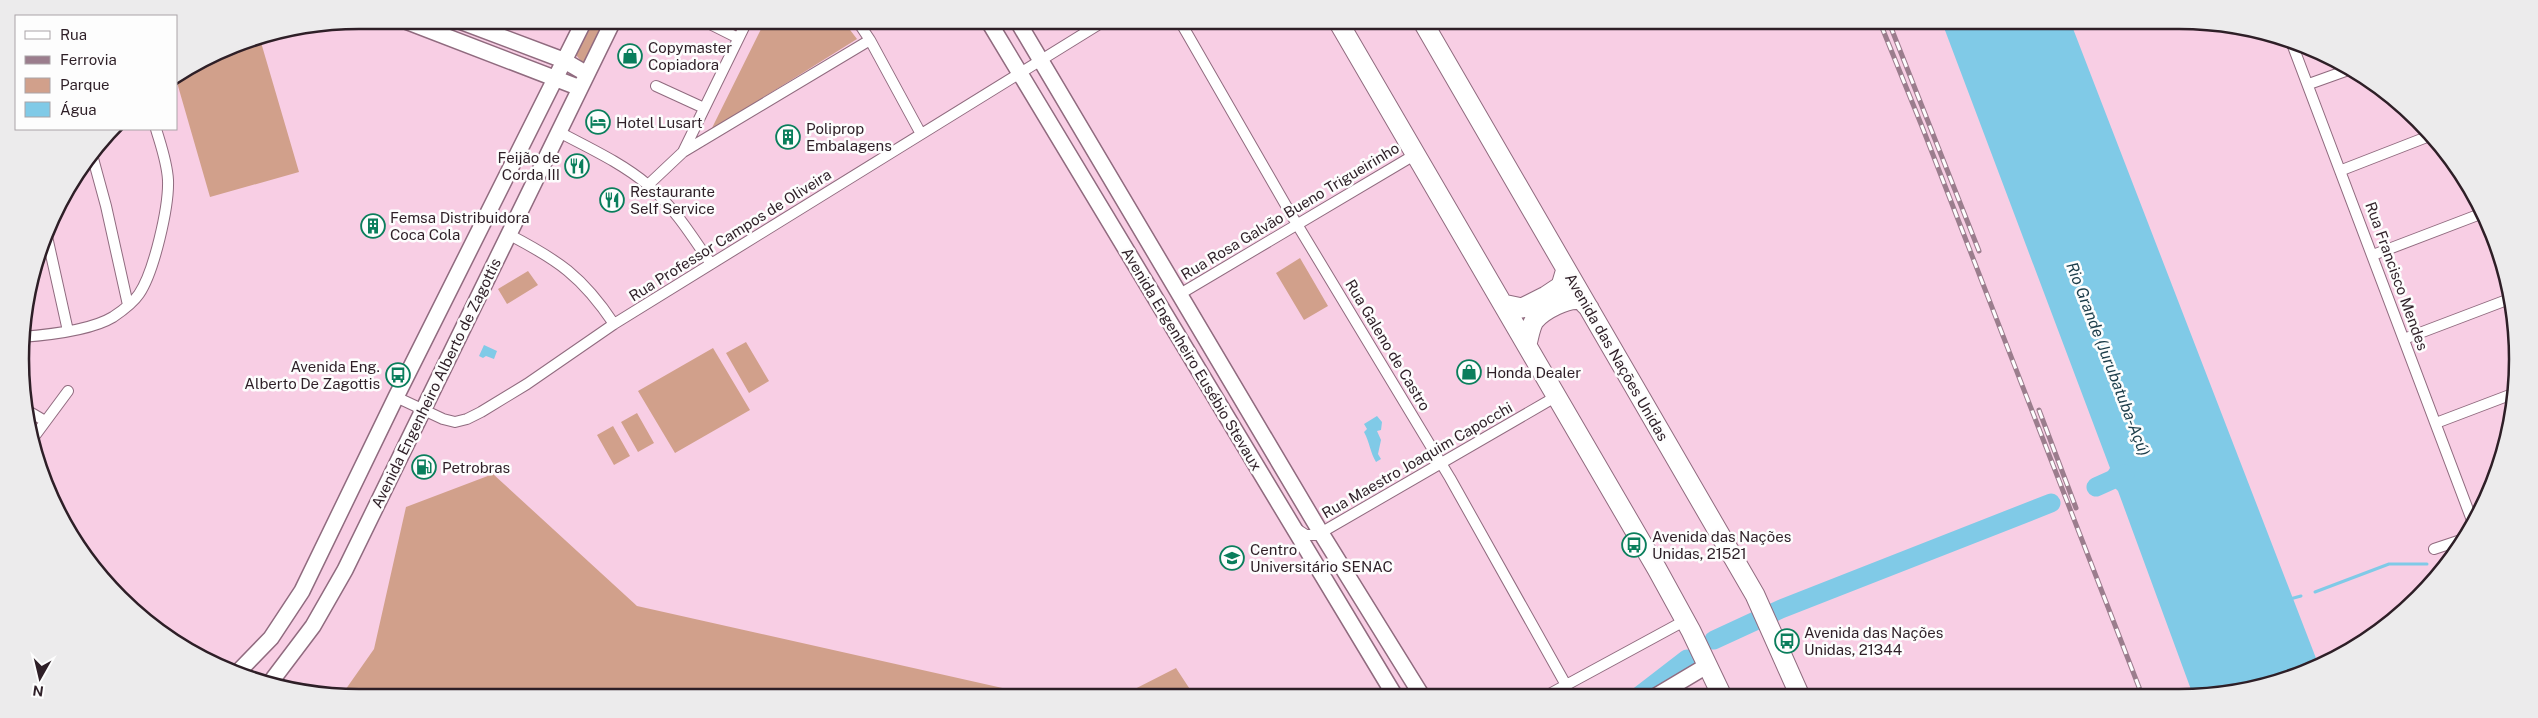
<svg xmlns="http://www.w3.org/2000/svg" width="2538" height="718" viewBox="0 0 2538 718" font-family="'Public Sans',sans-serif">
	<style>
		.green { fill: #d1a08b }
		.water { fill: #80cae7 }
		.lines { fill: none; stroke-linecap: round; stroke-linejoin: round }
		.stream { stroke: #80cae7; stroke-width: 3 }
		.river { stroke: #80cae7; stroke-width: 19 }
		.street-casing { stroke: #906b7f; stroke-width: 12 }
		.secondary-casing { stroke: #906b7f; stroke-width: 18 }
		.highway-casing { stroke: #906b7f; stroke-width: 21 }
		.street { stroke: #fff; stroke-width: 10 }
		.secondary { stroke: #fff; stroke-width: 15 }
		.highway { stroke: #fff; stroke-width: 19 }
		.rail-casing { stroke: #9b7d8d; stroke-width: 5 }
		.rail { stroke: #fdfdfd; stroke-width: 3; stroke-dasharray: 9; stroke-linecap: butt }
		.labels { text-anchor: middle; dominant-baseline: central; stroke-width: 5; stroke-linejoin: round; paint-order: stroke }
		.poi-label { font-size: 15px; fill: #2e1f27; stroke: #fdfdfd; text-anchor: start }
		.street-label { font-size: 15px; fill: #2e1f27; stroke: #fdfdfd }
		.water-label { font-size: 16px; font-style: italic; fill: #1b3d4a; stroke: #fdfdfd }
		.rim { fill: none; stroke: #2e1f27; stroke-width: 2.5 }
	</style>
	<rect width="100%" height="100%" fill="#f8cee4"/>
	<path class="green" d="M594,21h14l-22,40 -4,1 -6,-7z
		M765,21l79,1 13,17 -146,91z
		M260,39l39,133 -89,25 -34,-118 47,-29z
		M1300,258l28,48 -24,14 -28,-47z
		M528,271l10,14 -31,19 -9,-15z
		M746,342l23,39 -20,12 -23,-40z
		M713,348l37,62 -75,43 -37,-62z
		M637,413l17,30 -16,9 -17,-30z
		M613,426l17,30 -16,9 -17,-30z
		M493,474l144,132 406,91 -684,1 -18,-2 33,-47 32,-142z
		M1176,668l19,29h-76z"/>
	<path class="water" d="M1943,25l129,1 247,640 -96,29h-30l-75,-204 -4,-4h-8l-3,-2v-6l7,-11z
		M484,345l13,6 -3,8 -8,-3 -3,2 -4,-2z
		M1377,416l5,6 -1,8 -4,1 4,9 -3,14 3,5 -5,3c-6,-10 -6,-19 -12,-30l3,-3 -3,-5z"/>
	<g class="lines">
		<path class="stream" d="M2315,592l74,-28h38
			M2290,599l11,-3"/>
		<path class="river" d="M2096,487l29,-13
			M1714,640l67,-31 270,-106
			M1639,696l48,-37"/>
		<g class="street-casing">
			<path id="street" d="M704,21l34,17
				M858,22l12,18 51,94
				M1181,23l111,193 158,262 116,207
				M2291,41l182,482
				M2309,84l42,-15
				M656,86l48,22
				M559,132c30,16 63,31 89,53 26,22 44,51 63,79
				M91,151l15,55 22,99
				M683,152l187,-112
				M2342,170l90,-35
				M648,185l35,-33 64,-131
				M46,232l22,99
				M508,234c50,26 74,42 106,90
				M2373,255l110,-42
				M1180,294l236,-140
				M21,337c27,-2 69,-6 92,-20 9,-6 20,-14 26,-23 15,-22 30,-87 29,-114 -1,-18 -7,-34 -12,-51
				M2404,339l108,-41
				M396,397l47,22 12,3 12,-3 14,-7 46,-28 87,-60 487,-301
				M28,411l17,10
				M2436,423l79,-30
				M31,441l37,-50
				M1295,528l11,7h11l240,-139
				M2434,549l27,-9
				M1546,696l140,-76"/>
		</g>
		<g class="secondary-casing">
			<path id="secondary" d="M403,20l177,68
				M457,20l106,40 24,14
				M989,22l406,674
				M1018,22l303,511 101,163
				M239,671l32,-33 31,-47 94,-194 188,-376
				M270,683l43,-57 32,-56 268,-549
				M1656,696l52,-31"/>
		</g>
		<g class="highway-casing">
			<path id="highway" d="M1339,23l318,546 34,62 31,65
				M1424,24l331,571 45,101
				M1503,304l19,4 24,-12 15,-10 5,-17
				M1527,344c2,-7 3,-16 7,-23 9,-11 34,-24 47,-21l8,8"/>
		</g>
		<use href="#street" class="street"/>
		<use href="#secondary" class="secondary"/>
		<use href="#highway" class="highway"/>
		<g class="rail-casing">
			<path id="rail" d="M1881,25l42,104 219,566
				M1890,25l89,226
				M2039,410l37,98"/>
		</g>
		<use href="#rail" class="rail"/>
	</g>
	<defs>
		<g id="shop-ring" transform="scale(1.25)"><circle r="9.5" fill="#fdfdfd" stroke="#0a7e5c" stroke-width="1.5"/><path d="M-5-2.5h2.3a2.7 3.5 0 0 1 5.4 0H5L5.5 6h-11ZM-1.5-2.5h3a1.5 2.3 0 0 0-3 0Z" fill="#0a7e5c"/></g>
		<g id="hotel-ring" transform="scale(1.25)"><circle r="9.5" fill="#fdfdfd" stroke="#0a7e5c" stroke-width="1.5"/><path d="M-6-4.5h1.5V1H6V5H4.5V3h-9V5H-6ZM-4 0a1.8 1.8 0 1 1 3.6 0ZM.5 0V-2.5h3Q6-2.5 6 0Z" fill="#0a7e5c"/></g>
		<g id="building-ring" transform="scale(1.25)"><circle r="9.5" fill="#fdfdfd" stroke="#0a7e5c" stroke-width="1.5"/><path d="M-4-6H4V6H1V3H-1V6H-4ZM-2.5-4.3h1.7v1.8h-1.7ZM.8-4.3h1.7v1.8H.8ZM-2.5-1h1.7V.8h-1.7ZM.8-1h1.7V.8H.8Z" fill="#0a7e5c"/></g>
		<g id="restaurant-ring" transform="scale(1.25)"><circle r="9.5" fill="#fdfdfd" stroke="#0a7e5c" stroke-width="1.5"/><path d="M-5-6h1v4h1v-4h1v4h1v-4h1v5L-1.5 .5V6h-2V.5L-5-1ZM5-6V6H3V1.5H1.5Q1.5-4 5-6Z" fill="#0a7e5c"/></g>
		<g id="bus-ring" transform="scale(1.25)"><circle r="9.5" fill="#fdfdfd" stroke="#0a7e5c" stroke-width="1.5"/><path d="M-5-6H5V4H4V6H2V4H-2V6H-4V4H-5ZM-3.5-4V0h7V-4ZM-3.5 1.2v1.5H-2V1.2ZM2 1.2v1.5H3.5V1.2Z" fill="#0a7e5c"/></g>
		<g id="fuel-ring" transform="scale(1.25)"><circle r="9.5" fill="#fdfdfd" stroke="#0a7e5c" stroke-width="1.5"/><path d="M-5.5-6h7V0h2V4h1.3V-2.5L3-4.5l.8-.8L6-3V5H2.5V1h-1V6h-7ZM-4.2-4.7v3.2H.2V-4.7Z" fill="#0a7e5c"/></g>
		<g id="university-ring" transform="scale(1.25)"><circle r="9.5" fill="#fdfdfd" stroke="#0a7e5c" stroke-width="1.5"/><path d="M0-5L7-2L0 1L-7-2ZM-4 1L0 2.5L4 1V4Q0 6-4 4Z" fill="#0a7e5c"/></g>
	</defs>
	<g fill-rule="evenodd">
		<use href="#shop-ring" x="630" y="56"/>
		<use href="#hotel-ring" x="598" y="122"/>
		<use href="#building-ring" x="788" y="137"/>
		<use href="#restaurant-ring" x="577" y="166"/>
		<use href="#restaurant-ring" x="612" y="200"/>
		<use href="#building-ring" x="373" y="226"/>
		<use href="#shop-ring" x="1469" y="372"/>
		<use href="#bus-ring" x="398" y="375"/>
		<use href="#fuel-ring" x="424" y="467"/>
		<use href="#bus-ring" x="1634" y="545"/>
		<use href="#university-ring" x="1232" y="558"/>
		<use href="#bus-ring" x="1787" y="641"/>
	</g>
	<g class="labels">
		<g class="poi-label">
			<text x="648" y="47">Copymaster<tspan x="648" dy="17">Copiadora</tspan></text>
			<text x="616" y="122">Hotel Lusart</text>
			<text x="806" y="128">Poliprop<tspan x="806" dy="17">Embalagens</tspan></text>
			<text x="560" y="157" text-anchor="end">Feijão de<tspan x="560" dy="17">Corda III</tspan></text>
			<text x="630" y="191">Restaurante<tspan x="630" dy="17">Self Service</tspan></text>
			<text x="390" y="217">Femsa Distribuidora<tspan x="390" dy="17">Coca Cola</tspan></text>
			<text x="380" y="366" text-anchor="end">Avenida Eng.<tspan x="380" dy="17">Alberto De Zagottis</tspan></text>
			<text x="1486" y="372">Honda Dealer</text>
			<text x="442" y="467">Petrobras</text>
			<text x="1652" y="536">Avenida das Nações<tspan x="1652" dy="17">Unidas, 21521</tspan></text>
			<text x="1250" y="549">Centro<tspan x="1250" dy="17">Universitário SENAC</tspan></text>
			<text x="1804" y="632">Avenida das Nações<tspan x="1804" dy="17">Unidas, 21344</tspan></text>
		</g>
		<g class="street-label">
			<text transform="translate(1290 211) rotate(-31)">Rua Rosa Galvão Bueno Trigueirinho</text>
			<text transform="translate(730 235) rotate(-32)">Rua Professor Campos de Oliveira</text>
			<text transform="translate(2397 276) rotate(70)">Rua Francisco Mendes</text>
			<text transform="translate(1388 345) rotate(59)">Rua Galeno de Castro</text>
			<text transform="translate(1617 357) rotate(60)">Avenida das Nações Unidas</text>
			<text transform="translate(1192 359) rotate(59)">Avenida Engenheiro Eusébio Stevaux</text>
			<text transform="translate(436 383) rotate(-64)">Avenida Engenheiro Alberto de Zagottis</text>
			<text transform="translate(1417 460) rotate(-30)">Rua Maestro Joaquim Capocchi</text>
		</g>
		<g class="water-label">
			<text transform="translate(2108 359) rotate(69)">Rio Grande (Jurubatuba-Açú)</text>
		</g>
	</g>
	<path d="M0 0H2538V718H0ZM359 29H2179A330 330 0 0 1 2509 359V359A330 330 0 0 1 2179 689H359A330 330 0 0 1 29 359V359A330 330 0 0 1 359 29Z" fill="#ecebec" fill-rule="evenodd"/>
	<path class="rim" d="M359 29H2179A330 330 0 0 1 2509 359V359A330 330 0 0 1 2179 689H359A330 330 0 0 1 29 359V359A330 330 0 0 1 359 29Z"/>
	<rect x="15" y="15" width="162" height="115" fill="#fdfdfd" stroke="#aaa4a7"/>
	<rect x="25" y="31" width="25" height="8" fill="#ffffff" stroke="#aaa4a7"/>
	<text x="60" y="40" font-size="15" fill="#2e1f27">Rua</text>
	<rect x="25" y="56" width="25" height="8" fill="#9b7d8d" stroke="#aaa4a7"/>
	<text x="60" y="65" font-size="15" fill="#2e1f27">Ferrovia</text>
	<rect x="25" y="78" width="25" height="15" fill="#d1a08b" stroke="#aaa4a7"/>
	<text x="60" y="90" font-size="15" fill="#2e1f27">Parque</text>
	<rect x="25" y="102" width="25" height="15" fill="#80cae7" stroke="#aaa4a7"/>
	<text x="60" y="115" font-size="15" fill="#2e1f27">Água</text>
	<g transform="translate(40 678) rotate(188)" stroke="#fdfdfd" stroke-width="4" paint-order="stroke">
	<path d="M0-4L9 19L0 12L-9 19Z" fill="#2e1f27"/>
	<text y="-8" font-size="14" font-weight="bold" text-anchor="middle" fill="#2e1f27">N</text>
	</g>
</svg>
